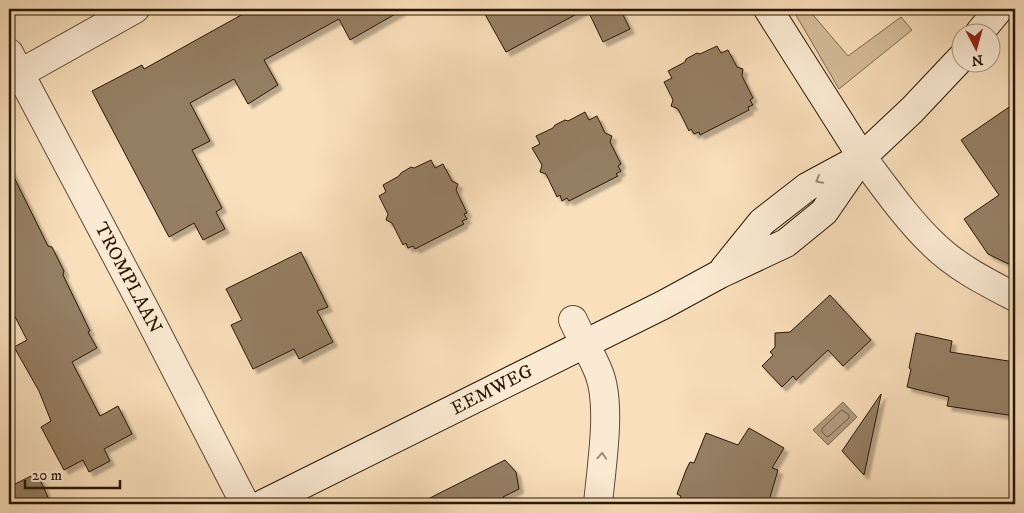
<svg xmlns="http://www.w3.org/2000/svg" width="1024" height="513" viewBox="0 0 1024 513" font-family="'IM FELL DW Pica',serif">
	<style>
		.green { fill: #d5bd9c; stroke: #7e6a50 }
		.water { fill: #b29b7d; stroke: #7b664d }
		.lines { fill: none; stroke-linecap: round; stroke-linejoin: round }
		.shore { stroke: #6d5940; stroke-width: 1 }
		.building { fill: #957f63; stroke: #281704; filter: url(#shadow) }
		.minor-casing { stroke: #5c4932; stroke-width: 30 }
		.secondary-casing { stroke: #281704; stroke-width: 30 }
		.minor { stroke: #fbead3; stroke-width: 28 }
		.secondary { stroke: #fbead3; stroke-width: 28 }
		.oneway { stroke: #9c8b76 }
		.labels { text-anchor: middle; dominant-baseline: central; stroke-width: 4.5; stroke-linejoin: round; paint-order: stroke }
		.street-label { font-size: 19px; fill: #281704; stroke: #fbead3 }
	</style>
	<defs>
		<filter id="shadow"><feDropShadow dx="4.5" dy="4.5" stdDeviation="1" flood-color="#0004"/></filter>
	</defs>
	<rect width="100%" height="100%" fill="#f9dfbb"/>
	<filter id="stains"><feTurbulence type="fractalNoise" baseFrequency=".004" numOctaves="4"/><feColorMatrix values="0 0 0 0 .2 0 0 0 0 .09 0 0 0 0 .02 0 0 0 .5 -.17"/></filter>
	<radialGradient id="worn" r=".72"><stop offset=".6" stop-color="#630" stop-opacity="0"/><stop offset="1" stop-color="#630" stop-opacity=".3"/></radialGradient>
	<path class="green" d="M795,9h13l40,47 53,-39 11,13 -73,59 -46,-79z"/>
	<path class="water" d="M843,402l14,15 -29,28 -15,-15z"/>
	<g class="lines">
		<path class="shore" d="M842,410l7,5v3l-20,18 -2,1 -5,-5v-3z"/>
	</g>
	<path class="building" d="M252,9h152l-54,31 -11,-21 -75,41 14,25 -30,19 -14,-25 -44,24 20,38 -18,9 30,58 -6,4 9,17 -22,11 -9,-17 -25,14 -77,-146 50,-26 2,4z
		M482,9h104l-80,43z
		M587,9h33l10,20 -27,13z
		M717,46l4,7 7,-3 9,17 6,2 -1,7 11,22 -3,2 3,5 -5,2 1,3 -49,25 -1,-3 -5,2 -3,-5 -2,2 -11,-22 -7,-3 2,-6 -9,-18 8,-4 -4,-7 17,-9 1,-3 11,-6 3,1z
		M1015,103v164l-27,-13 -24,-35 35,-24 -38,-55z
		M585,112l4,8 8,-4 8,17 7,3 -2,6 11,22 -3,2 3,5 -5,3 2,2 -49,25 -2,-3 -5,3 -2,-6 -3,2 -11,-23 -6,-2 2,-7 -10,-17 8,-4 -4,-8 17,-8 2,-3 10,-5 3,1z
		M431,160l4,8 8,-4 9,17 6,3 -2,6 11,23 -3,1 3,5 -5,2 2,3 -49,25 -2,-3 -5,2 -2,-5 -3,2 -11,-22 -6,-3 2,-6 -9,-18 7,-4 -3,-7 16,-9 2,-3 10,-6 3,1z
		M9,167l39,79 4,1 12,24 -1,4 27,56 -2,1 9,16 -25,14 28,54 18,-10 14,28 -28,15 6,12 -21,11 -6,-12 -19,10 -23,-43 10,-6 -12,-30 -25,-44 13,-7 -18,-35z
		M301,252l27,55 -11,4 16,31 -34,17 -5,-10 -41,20 -22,-44 11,-5 -16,-31z
		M830,295l41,45 -28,26 -15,-16 -32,30 -3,-4 -11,11 -20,-21 11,-11 -3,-3 5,-5v-14l15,-1z
		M916,333l36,8 -2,11 65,10v54l-68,-10 2,-9 -42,-10 4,-18 -2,-1z
		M881,394v1l-17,80 -22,-24z
		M749,428l35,20 -12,20 6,2 -10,34h-90l3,-8 -4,-2 9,-24 4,-8 4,1 12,-30 32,12z
		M505,460l11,12 3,17 -16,8 4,7h-89z
		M37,473l14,31h-42v-17z"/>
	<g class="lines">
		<g class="minor-casing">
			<path id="minor" d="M9,53l135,255 101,196
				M19,74l116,-65
				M862,157c22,29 44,61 70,86 24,24 54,39 83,54
				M573,320c8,18 19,35 26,53 13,33 2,95 -1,131"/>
		</g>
		<g class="secondary-casing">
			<path id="secondary" d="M768,9l94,148
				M980,32l19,-23
				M724,269l38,-47 45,-35 50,-27
				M263,504l400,-199 57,-31 66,-31 38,-31 38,-55 50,-47 50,-53"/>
		</g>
		<use href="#minor" class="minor"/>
		<use href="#secondary" class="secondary"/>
	</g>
	<defs><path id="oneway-chevron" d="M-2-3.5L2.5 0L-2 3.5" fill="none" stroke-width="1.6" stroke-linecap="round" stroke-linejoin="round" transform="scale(1.25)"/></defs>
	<g class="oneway">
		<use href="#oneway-chevron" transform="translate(819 180) rotate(152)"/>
		<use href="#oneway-chevron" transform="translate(602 456) rotate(-86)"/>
	</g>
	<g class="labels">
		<g class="street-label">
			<text transform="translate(128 278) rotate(62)">TROMPLAAN</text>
			<text transform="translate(492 390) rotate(-27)">EEMWEG</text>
		</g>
	</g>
	<rect width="1024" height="513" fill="none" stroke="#f9dfbb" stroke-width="30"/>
	<rect x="10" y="10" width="1004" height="493" fill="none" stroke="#281704" stroke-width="2.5"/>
	<rect x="15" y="15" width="994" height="483" fill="none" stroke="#281704"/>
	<g transform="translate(976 48) rotate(174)"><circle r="24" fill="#fbead3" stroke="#a79680"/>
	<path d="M0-4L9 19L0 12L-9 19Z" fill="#8f2418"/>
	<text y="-8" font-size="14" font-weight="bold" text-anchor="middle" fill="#281704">N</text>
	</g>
	<path d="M25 480v8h95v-8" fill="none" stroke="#281704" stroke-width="2.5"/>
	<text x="32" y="480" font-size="15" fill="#281704" stroke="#fbead3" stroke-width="4" paint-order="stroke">20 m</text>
	<rect width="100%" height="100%" filter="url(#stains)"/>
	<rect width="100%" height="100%" fill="url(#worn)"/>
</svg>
